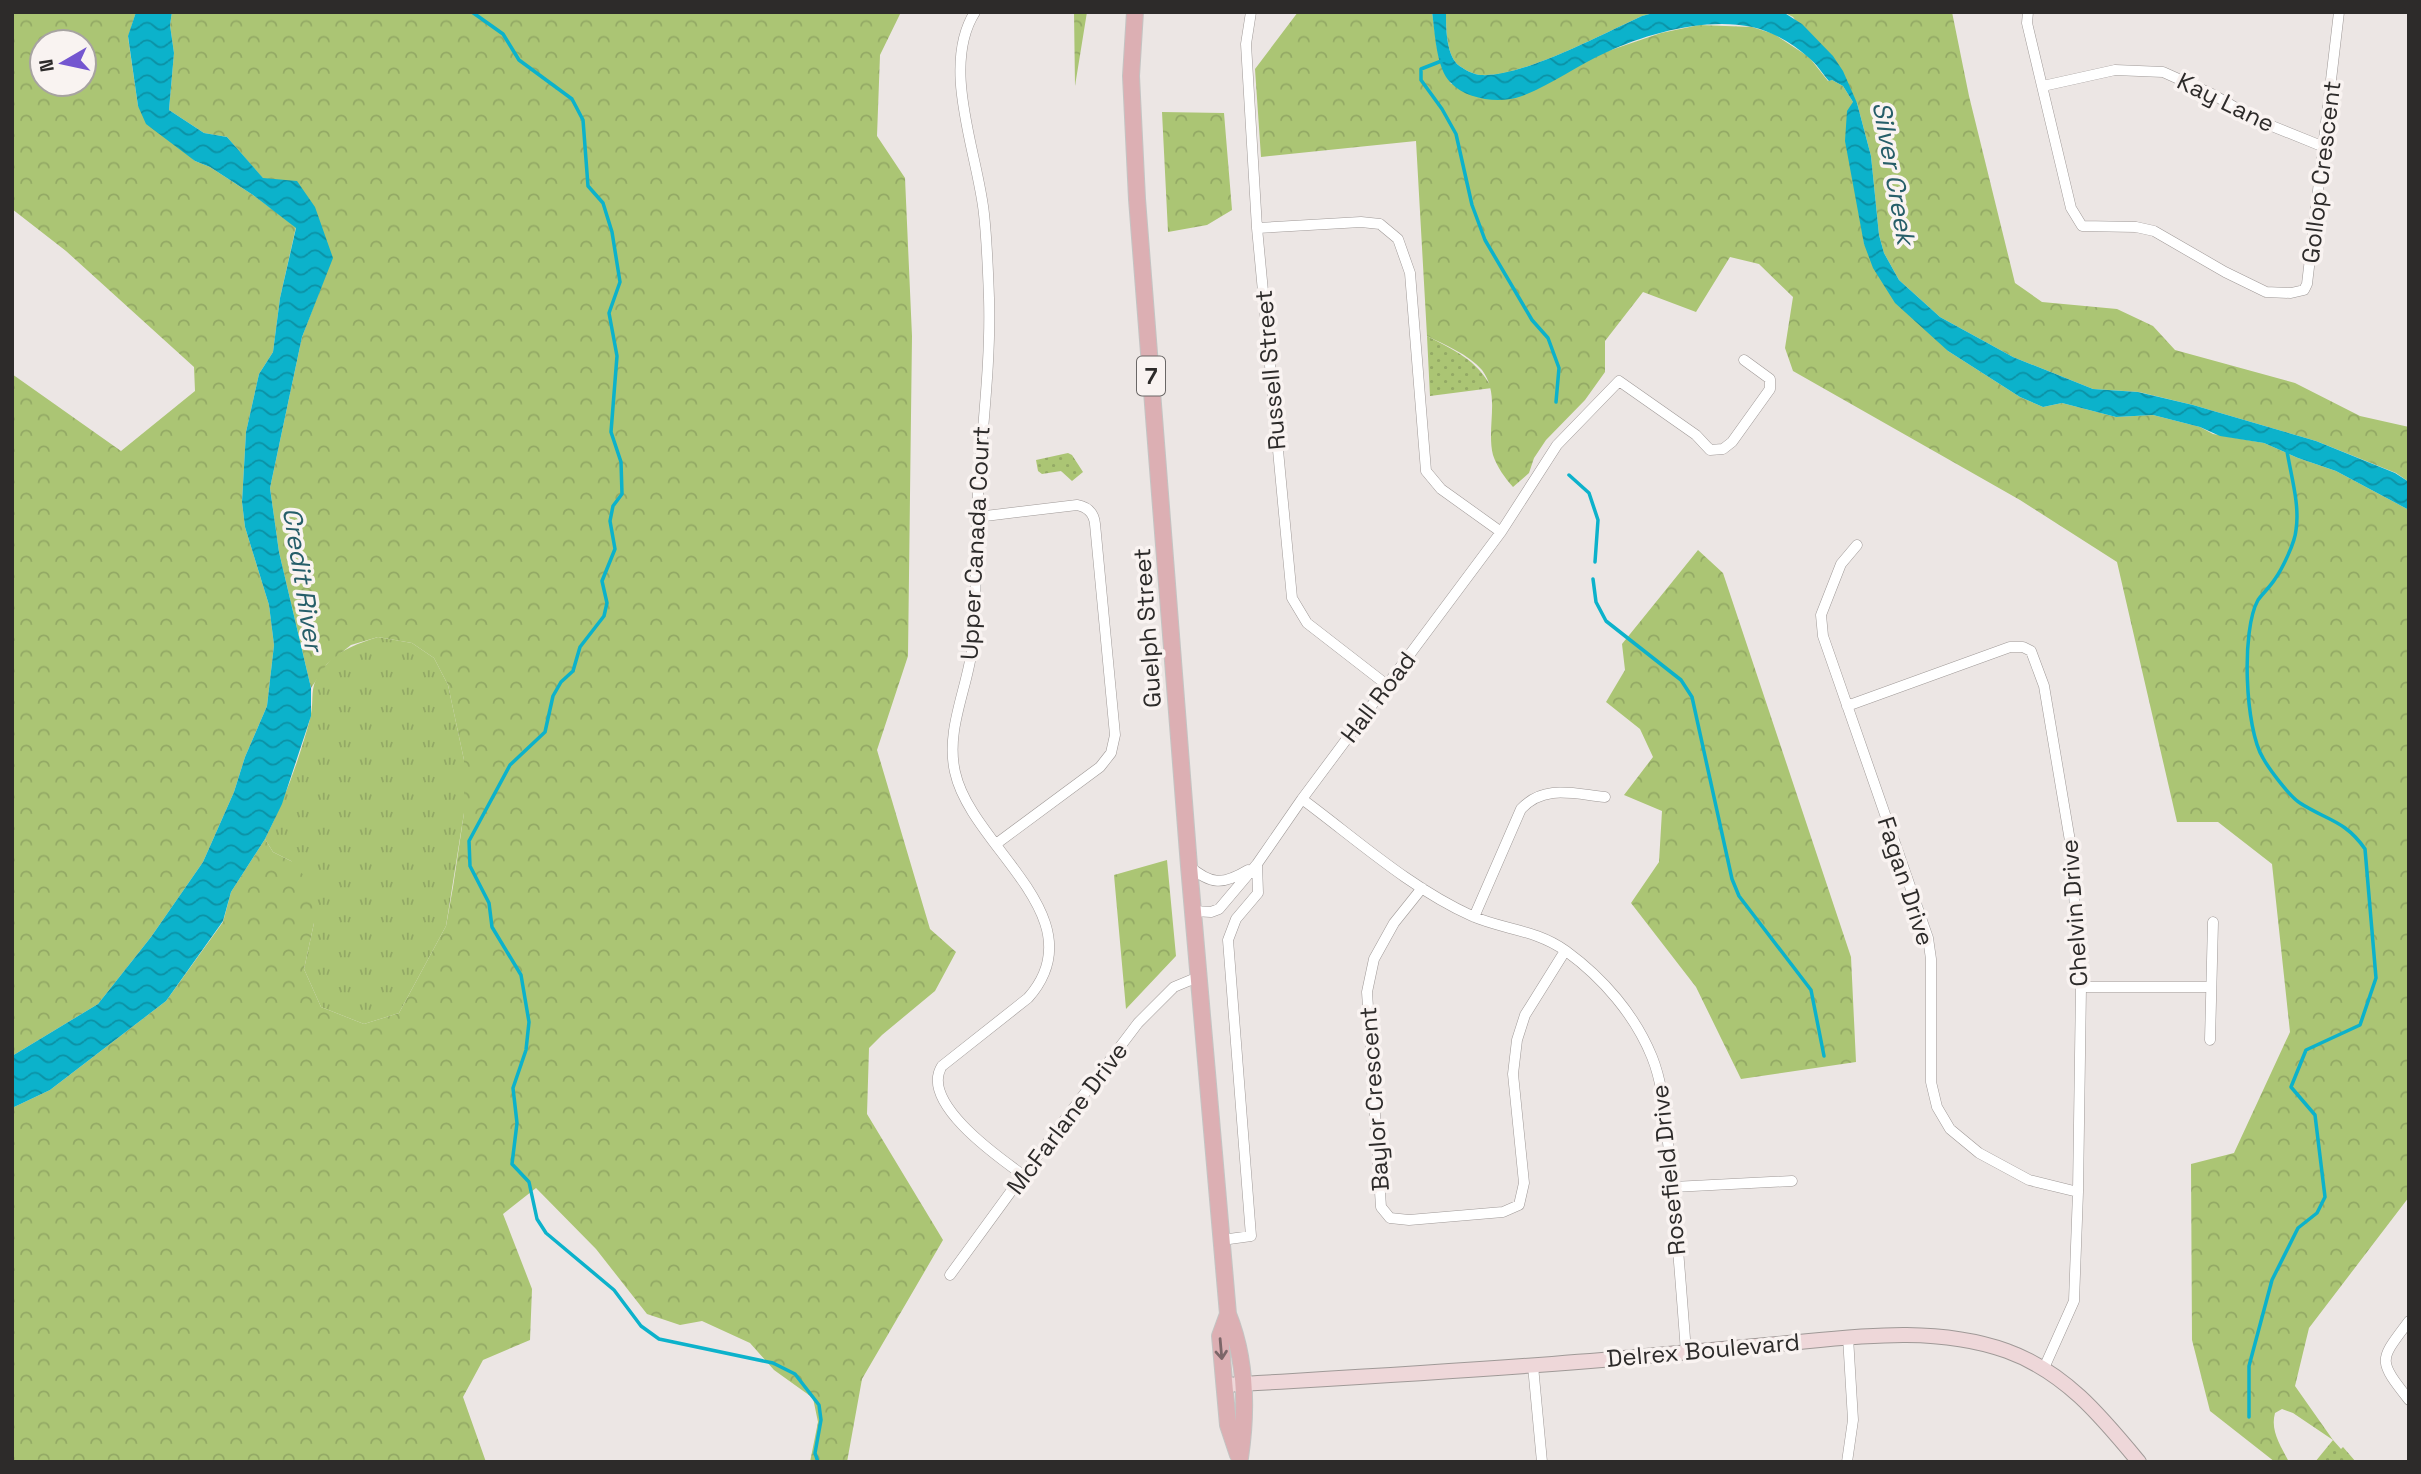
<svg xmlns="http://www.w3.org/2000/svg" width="2421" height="1474" viewBox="0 0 2421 1474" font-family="'Space Grotesk',sans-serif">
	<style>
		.grass { fill: url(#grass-tufts) }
		.forest { fill: url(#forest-crowns); fill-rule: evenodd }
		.park { fill: url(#park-dots) }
		.water { fill: url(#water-waves) }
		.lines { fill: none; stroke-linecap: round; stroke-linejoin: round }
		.stream { stroke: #0cb2cb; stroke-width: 3.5 }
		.street-casing { stroke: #9f9997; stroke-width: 11 }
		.secondary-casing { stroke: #9f9997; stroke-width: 16 }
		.primary-casing { stroke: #c4c4c3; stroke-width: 18 }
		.street { stroke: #fff; stroke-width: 10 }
		.secondary { stroke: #eed7d9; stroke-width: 14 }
		.primary { stroke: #dcafb3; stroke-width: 16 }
		.oneway { stroke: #7c6668 }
		.labels { text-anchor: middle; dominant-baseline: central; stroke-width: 7; stroke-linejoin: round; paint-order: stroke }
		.shield { fill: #f9f3f1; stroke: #6a6766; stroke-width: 2 }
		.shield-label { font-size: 23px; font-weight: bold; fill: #2d2b2a }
		.street-label { font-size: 24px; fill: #2d2b2a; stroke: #f9f3f1 }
		.water-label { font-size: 26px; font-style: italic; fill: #265e69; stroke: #f9f3f1 }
	</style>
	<defs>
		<pattern id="grass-tufts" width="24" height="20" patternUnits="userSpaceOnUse" patternTransform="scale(1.75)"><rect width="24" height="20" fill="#abc574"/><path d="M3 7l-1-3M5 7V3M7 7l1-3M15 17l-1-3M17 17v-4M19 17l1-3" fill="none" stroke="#93a965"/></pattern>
		<pattern id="forest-crowns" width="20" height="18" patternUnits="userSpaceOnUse" patternTransform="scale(1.75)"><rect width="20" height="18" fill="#abc574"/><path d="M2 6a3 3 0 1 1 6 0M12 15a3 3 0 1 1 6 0" fill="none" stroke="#93a965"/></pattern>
		<pattern id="park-dots" width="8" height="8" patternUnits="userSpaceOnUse" patternTransform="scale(1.75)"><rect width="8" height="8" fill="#abc574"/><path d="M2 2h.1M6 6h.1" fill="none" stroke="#93a965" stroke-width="1.8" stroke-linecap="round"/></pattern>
		<pattern id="water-waves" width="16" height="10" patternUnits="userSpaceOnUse" patternTransform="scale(1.75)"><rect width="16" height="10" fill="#0cb2cb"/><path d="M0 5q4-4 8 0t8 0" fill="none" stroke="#0c91a5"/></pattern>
	</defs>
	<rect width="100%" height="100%" fill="#ece6e4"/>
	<path class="grass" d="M378,637l34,6 22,15 14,27 16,75v53l-18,113 -47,87 -35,11 -43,-17 -17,-38 10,-46 -23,-62 -18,-9 -8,-13c19,-38 34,-79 45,-120 6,-24 -4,-32 17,-55 14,-15 32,-21 51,-27z"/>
	<path class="forest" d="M12,12h124l-8,25 10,69 57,55 15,6 43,28 43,32 -16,71 -7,54 -14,22 -13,58 -4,70 3,25 24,78 5,40 -7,61 -22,51 -11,35 -31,70 -52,75 -53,67 -86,52v-682l109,77 74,-60 -1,-24 -128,-116 -54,-42zM42,42h42v42h-42z
		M172,12h729l-21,43 -3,81 28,42 7,158 -4,320 -31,94 53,179 26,23 -21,39 -53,44 -13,13 -2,66 76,126 -81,139 -15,83h-37l8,-40 -5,-24 -39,-28 -24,-27 -48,-22 -22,4 -33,-11 -51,-65 -60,-61 -33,26 29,75 -2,51 -47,20 -20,37 23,65h-474v-354l38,-18 116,-89 57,-79 8,-30 34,-53 8,13 18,9 24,27 -1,35 -10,46 17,38 43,17 35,-11 47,-87 7,-39 11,-74v-53l-16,-75 -14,-27 -22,-15 -34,-6 -27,8 -24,19 -16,24 -32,-136 -9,-64 32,-151 30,-79 -105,-121 -23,-4 -35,-23 5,-57 -4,-28z
		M1074,12h13l-12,74z
		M1298,12h134l5,36 14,36 157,-33 53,-18 38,-8 53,2 22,7 35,23 19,24 4,-1 11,6 10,16 11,142 84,107 72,46 23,10 19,-4 54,14 37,-2 47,12 13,7 51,9 34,15 38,13 73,39v687l-100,131 -14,58 38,54 -40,-27 -11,-4 -7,4c-5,18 6,33 14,49h-14l-65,-51 -18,-71 -1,-176 43,-11 56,-121 -18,-168 -54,-42h-41l-60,-260 -97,-62 -227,-129 -8,-23 8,-51 -34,-33 -29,-7 -34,55 -53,-20 -38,49v31l-20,28 -39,40 -12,18 -5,15 -16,14c-8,-9 -16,-20 -20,-32 -7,-28 8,-60 -11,-85 -14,-16 -37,-25 -55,-34l-11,-195 -155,16 -6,-88z
		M1446,12h212l-16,4c-38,17 -121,62 -161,59 -7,0 -18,-6 -24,-11 -11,-12 -11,-37 -11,-52z
		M1783,12h169l17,84 46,187 27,19 75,7 36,17 22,24 120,33 65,33 49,11v55l-13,-9 -80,-32 -123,-36 -54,-13 -46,-3 -80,-32 -73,-40 -41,-37 -15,-27 -5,-18 -8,-79 -14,-53 -64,-86z
		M1162,112l62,1 8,97 -25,15 -39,7z
		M1698,550l25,23 128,384 5,105 -115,17 -45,-92 -65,-84 28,-41 3,-51 -38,-16 29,-38 -13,-28 -34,-27 19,-32 -3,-26z
		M1167,860l9,96 -50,53 -12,-134z"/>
	<path class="park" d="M1427,336c28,15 48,22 65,52l-62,8z
		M1068,453l4,2 11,17 -11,9 -11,-10 -19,3 -4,-3 -2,-11z
		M2333,1440l8,9 2,-2 13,15h-41z"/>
	<path class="water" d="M136,12h36l-2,13 4,28 -5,57 35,23 23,4 36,41 34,3 18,26 18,51 -31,79 -32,151 9,64 32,136v28l-29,88 -17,35 -34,53 -8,29 -57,80 -116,89 -38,18v-52l86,-52 53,-67 52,-75 31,-70 11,-35 22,-51 7,-61 -5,-40 -24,-78 -3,-25 4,-70 13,-58 14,-22 7,-54 16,-70 -43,-33 -43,-28 -15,-6 -49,-37 -8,-18 -10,-70z
		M1432,12h14c0,15 0,40 11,52 6,5 17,11 24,11 40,3 123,-42 161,-59l15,-4h126l19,12 31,32 10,15 14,32 14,53 8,79 5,18 15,27 41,37 73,40 80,32 45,3 55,13 123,36 79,32 14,9v28l-73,-39 -38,-13 -34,-15 -44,-7 -20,-9 -47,-12 -37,2 -54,-14 -19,4 -23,-10 -72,-46 -53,-48 -22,-35 -9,-24 -19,-103 2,-30 6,-9 -10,-16 -11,-6 -3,1c-7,-8 -13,-18 -21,-24 -15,-13 -36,-26 -56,-30 -45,-10 -104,6 -145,25 -29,13 -56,33 -85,44 -21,8 -55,4 -71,-13 -15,-14 -16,-51 -19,-71z"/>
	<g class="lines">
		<path class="stream" d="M472,12l31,22 16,26 53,39 11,21 5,66 15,17 9,29 8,50 -11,31 8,43 -6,76 10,30 1,32 -9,12 -3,15 5,28 -13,32 5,22 -3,13 -24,31 -7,24 -12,11 -8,14 -8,36 -35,33 -41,76 1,25 19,37 3,24 29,48 8,47 -3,28 -13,38 4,35 -5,41 17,18 8,37 9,14 68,57 27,36 18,13 114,24 22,11 24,31 2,15 -6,33 3,9
			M1444,60l-23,9v11l21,29 14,25 16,71 13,35 47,80 16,18 11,30 -3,34
			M1569,475l20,18 9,27 -3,42
			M1593,579l3,23 10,19 75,59 11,17 40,182 7,17 72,94 13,66
			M2249,1417v-51l23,-86 26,-52 19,-15 8,-16 -10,-82 -24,-28 15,-37 54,-25 16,-47 -11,-129c-20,-29 -39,-29 -65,-46 -10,-6 -31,-34 -37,-45 -18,-29 -22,-128 -5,-158 5,-7 12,-13 17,-21 7,-10 20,-36 21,-49 4,-25 -5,-54 -9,-79"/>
		<g class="street-casing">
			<path id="street" d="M975,12c-35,55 3,142 9,202 3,27 4,56 5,84 2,65 -7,131 -11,196 -3,49 -1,99 -5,148 -4,44 -28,86 -18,130 16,75 144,146 73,226l-86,68c-23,36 56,91 81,109
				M1251,12l-5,32 11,184 35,370 15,25 80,62
				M2028,12l-1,11 44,185 11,18 54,1 18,4 71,41 41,20 25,1 13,-3 3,-6 32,-272
				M2043,86l72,-16 48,2 49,22 45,26 67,27
				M1257,228l104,-6 19,2 18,15 12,34 16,198 15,18 60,43
				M977,517l100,-12c11,2 17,8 18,19l20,211 -4,18 -11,14 -104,77
				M1857,545l-16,19 -20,51 2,21 105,302 3,21v123l6,25 13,22 29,24 50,27 49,12
				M1847,706l163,-59h13l8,4 13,35 26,155 11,146 -3,205 -4,109 -30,67
				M1302,799c54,40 108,89 170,117 32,14 63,13 94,35 37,27 69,64 86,106 12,30 13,62 17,94 7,67 12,134 17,201
				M1189,866c22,19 34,19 59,4
				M1422,888l-28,35 -20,36 -7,33 14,215 9,11 19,2 94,-8 16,-7 5,-22 -11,-109 4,-34 8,-25 40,-64
				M1194,911l17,1 8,-3 38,-45 45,-65 199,-267 56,-87 62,-64 77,54 14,15 13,-1 9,-7 38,-53v-10l-26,-19
				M1474,917l47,-108c23,-25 53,-15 84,-12
				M2081,987h129
				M2210,1040l3,-118
				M1673,1187l119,-6
				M1222,1240l29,-4 -23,-296 8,-21 22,-26 -1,-29
				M950,1275l73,-100 115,-152 36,-36 24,-10
				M2409,1321c-30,40 -32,38 0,79
				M1533,1366l9,96
				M1847,1462l6,-42 -5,-83"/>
		</g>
		<g class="secondary-casing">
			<path id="secondary" d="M1224,1385c133,-8 267,-15 400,-27 55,-5 109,-10 164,-15 73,-7 149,-17 219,8 58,21 94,65 132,111"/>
		</g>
		<g class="primary-casing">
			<path id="primary" d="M1135,12l-4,64 6,123 52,667 39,448c18,45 19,97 12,144
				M1228,1314l-8,22 8,89 10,30"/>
		</g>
		<use href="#street" class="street"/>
		<use href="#secondary" class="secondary"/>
		<use href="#primary" class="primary"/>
	</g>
	<defs><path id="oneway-shaft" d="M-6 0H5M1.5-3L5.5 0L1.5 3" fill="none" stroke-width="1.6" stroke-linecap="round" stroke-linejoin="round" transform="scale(1.75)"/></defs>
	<use class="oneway" href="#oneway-shaft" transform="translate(1221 1349) rotate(85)"/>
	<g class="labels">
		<rect class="shield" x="1137" y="356.5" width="28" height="39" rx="5"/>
		<g class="shield-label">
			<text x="1151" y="376">7</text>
		</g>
		<g class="street-label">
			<text transform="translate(2226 102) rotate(26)">Kay Lane</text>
			<text transform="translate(2321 172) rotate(-83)">Gollop Crescent</text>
			<text transform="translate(1270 370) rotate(-95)">Russell Street</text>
			<text transform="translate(975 543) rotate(-87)">Upper Canada Court</text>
			<text transform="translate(1147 628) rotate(-94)">Guelph Street</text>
			<text transform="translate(1378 697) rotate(-53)">Hall Road</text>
			<text transform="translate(1906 881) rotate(72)">Fagan Drive</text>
			<text transform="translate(2074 913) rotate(-94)">Chelvin Drive</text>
			<text transform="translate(1374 1099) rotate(-94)">Baylor Crescent</text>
			<text transform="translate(1067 1118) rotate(-53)">McFarlane Drive</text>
			<text transform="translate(1668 1170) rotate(-96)">Rosefield Drive</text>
			<text transform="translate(1703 1350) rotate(-5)">Delrex Boulevard</text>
		</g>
		<g class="water-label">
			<text transform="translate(1894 173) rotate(80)">Silver Creek</text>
			<text transform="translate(303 579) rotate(81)">Credit River</text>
		</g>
	</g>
	<rect width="2421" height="1474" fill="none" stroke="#2d2b2a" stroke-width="28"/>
	<g transform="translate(63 63) rotate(261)"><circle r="33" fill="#f9f3f1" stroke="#a7a3a1" stroke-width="2"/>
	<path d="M0-5L12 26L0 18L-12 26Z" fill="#7456d0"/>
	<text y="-10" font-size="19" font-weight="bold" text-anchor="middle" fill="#2d2b2a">N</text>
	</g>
</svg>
